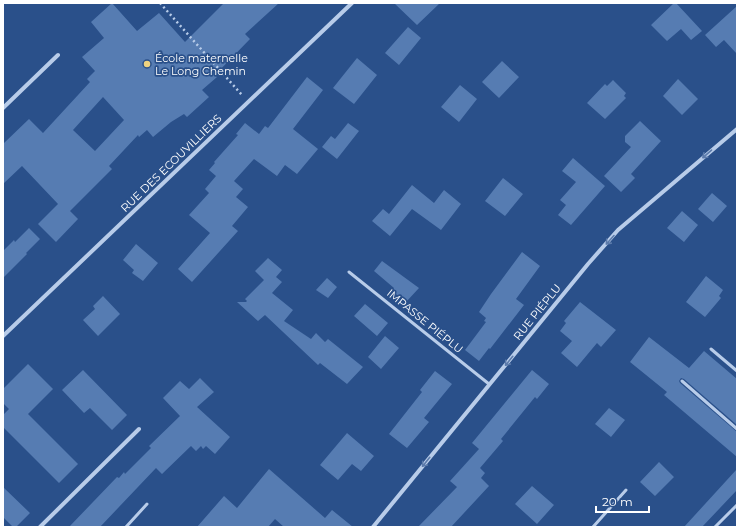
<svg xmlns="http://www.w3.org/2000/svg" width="740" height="530" viewBox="0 0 740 530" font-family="Montserrat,sans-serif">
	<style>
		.building { fill: #567cb2; fill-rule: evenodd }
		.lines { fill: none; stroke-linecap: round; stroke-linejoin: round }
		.path { stroke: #b8cce9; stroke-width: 2.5; stroke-dasharray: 2 3; stroke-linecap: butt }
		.service { stroke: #b8cce9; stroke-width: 3 }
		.minor { stroke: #b8cce9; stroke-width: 4 }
		.oneway { stroke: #5c7bab }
		.poi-dot { fill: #efd380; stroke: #2a508a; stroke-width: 1.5 }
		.labels { text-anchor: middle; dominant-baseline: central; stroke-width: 3.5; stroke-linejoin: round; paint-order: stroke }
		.poi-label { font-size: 11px; fill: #fff; stroke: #2a508a; text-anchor: start }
		.street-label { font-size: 11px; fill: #fff; stroke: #2a508a }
	</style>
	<rect width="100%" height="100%" fill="#2a508a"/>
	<path class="building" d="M112,3l25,28 22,-18 26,29 39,-39h55l-34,31 5,5 -35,36 2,2 -15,13 7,7 -22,20 -3,-3 -13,8 -18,15 -6,-7 -8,7 -1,-2 -29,31 3,3 -42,42 8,8 -22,23 -18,-18 20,-20 -36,-38 -19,18v-40l26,-25 14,14 47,-51 -3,-3 8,-8 -13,-14 22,-19 -13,-16zM103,97l21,23 -29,31 -22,-21z
		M394,3h46l-23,22z
		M674,3h2l26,28 -11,9 -10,-11 -14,12 -16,-16z
		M737,6v48l-13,-14 -8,7 -11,-12z
		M408,27l13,11 -22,27 -14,-12z
		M357,58l20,17 -23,29 -21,-16z
		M502,61l17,16 -20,21 -17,-16z
		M307,77l16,13 -30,39 25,20 -21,25 -12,-9 -8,11 -23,-17 -20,22 9,8 -7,8 12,10 -16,19 6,5 -46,51 -14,-13 32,-36 -21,-18 20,-22 -4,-4 11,-13 -7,-6 6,-7 -1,-1 24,-27 -2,-1 9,-11 14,11 6,-8 3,2z
		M678,79l20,20 -16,16 -19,-19z
		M613,80l13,13 -2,3 2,2 -21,21 -18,-16 18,-19 2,2z
		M460,85l17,14 -18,23 -18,-15z
		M640,121l21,20 -30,33 4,4 -14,14 -17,-16 27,-29 -6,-5v-6z
		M348,123l11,8 -22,28 -15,-12 9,-11 4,3z
		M573,158l32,28 -34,39 -13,-10 8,-10 -6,-5 16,-18 -14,-11z
		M503,178l20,16 -18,22 -20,-15z
		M412,185l22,18 10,-13 17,14 -20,26 -29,-21 -22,27 -18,-15 11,-12 6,5z
		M712,193l15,13 -14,16 -15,-13z
		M682,211l16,14 -14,17 -17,-14z
		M29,228l11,11 -14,14 1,1 -24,24v-27l11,-11 1,2z
		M136,244l22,19 -15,18 -11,-8 2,-3 -11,-10z
		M522,252l18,14 -24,33 8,6 -34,44 -1,-1 -10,13 -14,-11 21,-28 -2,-1 2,-3 -7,-6 12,-18z
		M268,258l14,12 -6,7 6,5 -10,11 21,17 -9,11 27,18 5,-6 9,9 3,-3 35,28 -16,17 -27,-21 -2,2 -53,-50 -7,6 -21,-19h9l1,-1 -2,-2 19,-19 -9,-9z
		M382,261l37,27 -13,14 -14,-11 2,-3 -20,-17z
		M706,276l17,14 -4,6 2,2 -16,19 -19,-15z
		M327,278l10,9 -9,11 -12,-8z
		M103,296l17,18 -22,22 -15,-16 12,-11 -2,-3z
		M580,302l36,28 -15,17 -4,-4 -20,24 -16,-14 11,-12 -12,-10 6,-8 -2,-2z
		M365,304l23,19 -11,13 -23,-20z
		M385,336l14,12 -18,21 -13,-12z
		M649,337l40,31 15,-17 33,28v46l-53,-46 -3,-1 -2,3 1,2 57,49v25l-73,-62 3,-3 -37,-30z
		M28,364l25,25 -25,25 50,50 -19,19 -56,-56v-12l6,-6 -6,-6v-14z
		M83,370l44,45 -15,15 -22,-22 -6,5 -22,-23z
		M532,370l17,14 -12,15 -2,-2 -34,42 2,2 -23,27 5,5 -4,5 8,8 -38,41h-33l39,-40 -7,-6 29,-32 -7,-6z
		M435,371l17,13 -28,34 5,4 -22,26 -18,-14 33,-42 -2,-2z
		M200,378l14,14 -17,15 33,30 -15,17 -9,-8 -3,3 -2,-3 -5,5 -5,-5 -29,28 -6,-6 -56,59h-31l48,-50 2,1 5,-6 1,2 26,-26 -2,-2 31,-30 -17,-18 17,-17 9,8z
		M609,408l16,12 -14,17 -16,-13z
		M347,433l27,23 -13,15 -9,-7 -14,16 -18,-15z
		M659,462l15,15 -19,19 -15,-14z
		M269,469l56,49 7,-8 21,17h-69l-9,-8 -7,8h-71l27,-31 13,12z
		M737,469v21l-35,37h-18z
		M532,486l22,19 -17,19 -22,-20z
		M3,487l27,26 -14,14h-3l-10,-10z"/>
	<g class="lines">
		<path class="path" d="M160,3l82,92"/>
		<path class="service" d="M349,272l140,112
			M711,349l26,22
			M682,381l55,48
			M126,527l21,-23
			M593,527l33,-37
			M715,527l22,-22"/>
		<path class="minor" d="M3,108l55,-53
			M3,336l349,-333
			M40,527l99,-98
			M373,527l215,-263 30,-34 119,-101"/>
	</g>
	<defs><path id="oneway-shaft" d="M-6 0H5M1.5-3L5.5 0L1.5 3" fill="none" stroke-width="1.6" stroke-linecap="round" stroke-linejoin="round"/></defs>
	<g class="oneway">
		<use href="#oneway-shaft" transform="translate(707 154) rotate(139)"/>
		<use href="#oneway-shaft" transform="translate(610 240) rotate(132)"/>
		<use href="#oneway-shaft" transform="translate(509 361) rotate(129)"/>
		<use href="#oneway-shaft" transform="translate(426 462) rotate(129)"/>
	</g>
	<circle class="poi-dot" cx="147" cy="64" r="4"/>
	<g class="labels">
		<g class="poi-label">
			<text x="155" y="58">École maternelle<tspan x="155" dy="13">Le Long Chemin</tspan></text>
		</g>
		<g class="street-label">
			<text transform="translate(171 163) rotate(-44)">RUE DES ECOUVILLIERS</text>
			<text transform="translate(537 312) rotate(-51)">RUE PIÉPLU</text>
			<text transform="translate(425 321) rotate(39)">IMPASSE PIÉPLU</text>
		</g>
	</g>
	<rect width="740" height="530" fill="none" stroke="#ffffff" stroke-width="8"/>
	<path d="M596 506v6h53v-6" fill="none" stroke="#ffffff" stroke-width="2"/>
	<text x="602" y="506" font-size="12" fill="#ffffff" stroke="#2a508a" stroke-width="3" paint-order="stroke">20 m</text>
</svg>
